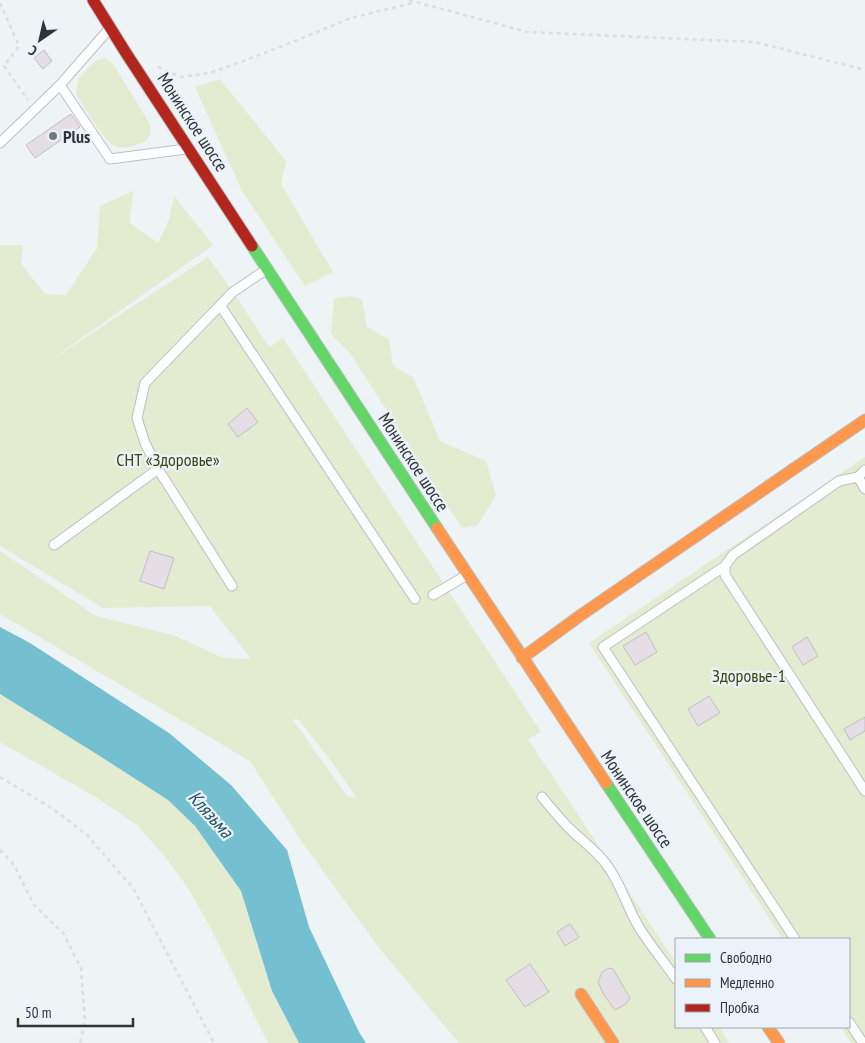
<svg xmlns="http://www.w3.org/2000/svg" width="865" height="1043" viewBox="0 0 865 1043" font-family="'PT Sans Narrow',sans-serif">
	<style>
		.green { fill: #e3ebd1; fill-rule: evenodd }
		.water { fill: #74c0d0 }
		.building { fill: #e6dee5; stroke: #c0c0c2 }
		.lines { fill: none; stroke-linecap: round; stroke-linejoin: round }
		.lane-casing { stroke: #bdc0c3; stroke-width: 11 }
		.fast-casing { stroke: #bdc0c3; stroke-width: 13 }
		.slow-casing { stroke: #bdc0c3; stroke-width: 13 }
		.jam-casing { stroke: #bdc0c3; stroke-width: 13 }
		.path { stroke: #dcdedf; stroke-width: 2.5; stroke-dasharray: 4 4; stroke-linecap: butt }
		.lane { stroke: #fcfdfe; stroke-width: 9 }
		.fast { stroke: #63d668; stroke-width: 11 }
		.slow { stroke: #ff974d; stroke-width: 11 }
		.jam { stroke: #b3261e; stroke-width: 11 }
		.poi-dot { fill: #73777a; stroke: #ebf3fa; stroke-width: 2 }
		.labels { text-anchor: middle; dominant-baseline: central; stroke-width: 4.5; stroke-linejoin: round; paint-order: stroke }
		.street-label { font-size: 18px; fill: #313437; stroke: #ebf3fa }
		.poi-label { font-size: 18px; font-weight: bold; fill: #313437; stroke: #ebf3fa; text-anchor: start }
		.park-label { font-size: 18px; fill: #3c440a; stroke: #ebf3fa }
		.water-label { font-size: 19px; font-style: italic; fill: #24515b; stroke: #ebf3fa }
	</style>
	<rect width="100%" height="100%" fill="#eef3f6"/>
	<path class="green" d="M105,58l8,6 37,60c1,8 0,17 -9,19 -8,3 -18,7 -26,3 -12,-5 -31,-40 -39,-52l2,-15 17,-18z
		M220,79l66,82 -5,23 52,88 -28,14 -63,-95 -47,-104z
		M133,191l-3,32 28,20 11,-23 5,-24 39,49 -168,119 163,-107 25,35 36,55 14,-9 258,394 -13,7 148,224v64h43l10,16h-270l-80,-95 -79,-109 -50,-78 -250,-147v-63l96,65 80,20 47,22 28,1 -41,-53 -107,2 -103,-62v-300l1,-1h22l-2,19 24,30 21,1 31,-47 3,-42zM298,719l33,42 26,37 -10,-2 -54,-76z
		M349,296l13,3 5,28 22,12 4,27 20,11 27,64 46,20 10,34 -18,30 -16,3 -112,-175 -19,-19 3,-35z
		M865,457v586h-14l-10,-16h8v-88h-66l-194,-296z
		M0,694l95,59 73,47 27,26 46,65 31,100 27,52h-31l-59,-118 -23,-40 -24,-32 -25,-28 -40,-27 -97,-56z"/>
	<path class="water" d="M0,627l30,16 139,90 62,52 56,65 22,77 50,105 7,11h-67l-27,-52 -31,-100 -46,-65 -27,-26 -73,-47 -95,-59z"/>
	<path class="building" d="M44,50l8,11 -9,8 -9,-11z
		M71,114l9,13 -45,31 -9,-13z
		M247,408l11,14 -20,15 -10,-13z
		M150,551l24,7 -10,31 -24,-8z
		M646,632l11,20 -22,13 -12,-19z
		M807,637l11,19 -15,9 -11,-18z
		M709,696l11,17 -22,13 -10,-17z
		M865,717v14l-15,9 -6,-11z
		M570,924l9,13 -14,9 -8,-14z
		M530,964l19,28 -24,15 -19,-27z
		M609,968l4,1 17,29 -4,6 -11,6 -11,-15 -6,-13 4,-10z"/>
	<g class="lines">
		<g class="lane-casing">
			<path id="lane" d="M110,28l-50,57 50,74 76,-10
				M0,143l60,-58
				M220,305l195,294
				M858,477l7,12
				M54,545l104,-76
				M725,566v9l140,216
				M232,586l-74,-117 -13,-26 -8,-25 8,-35 88,-91 34,-23
				M433,595l34,-20
				M542,797c9,11 18,22 28,32 12,12 26,21 36,35 15,19 21,44 34,65 11,17 24,33 36,50
				M795,939l-192,-292 122,-81 8,-11 106,-74 19,-4 7,-7
				M849,1022l14,21
				M705,1027l10,16"/>
		</g>
		<g class="fast-casing">
			<path id="fast" d="M252,246l185,282
				M606,783l104,156"/>
		</g>
		<g class="slow-casing">
			<path id="slow" d="M437,528l169,255
				M522,658l59,-43 284,-195
				M581,994l32,49
				M768,1027l11,16"/>
		</g>
		<g class="jam-casing">
			<path id="jam" d="M93,0l33,53 126,193"/>
		</g>
		<path class="path" d="M409,0l118,32 228,10 110,28
			M0,3l19,43 -15,20 24,34
			M158,67l22,10 30,-4 60,-22 81,-33 62,-15
			M0,777l53,32 33,25 47,54 81,155
			M0,850l14,15 20,40 29,28 18,35 4,53 -5,22"/>
		<use href="#lane" class="lane"/>
		<use href="#fast" class="fast"/>
		<use href="#slow" class="slow"/>
		<use href="#jam" class="jam"/>
	</g>
	<circle class="poi-dot" cx="53" cy="136" r="5"/>
	<g class="labels">
		<g class="street-label">
			<text transform="translate(193 122) rotate(57)">Монинское шоссе</text>
			<text transform="translate(414 462) rotate(57)">Монинское шоссе</text>
			<text transform="translate(637 799) rotate(56)">Монинское шоссе</text>
		</g>
		<g class="poi-label">
			<text x="63" y="136">Plus</text>
		</g>
		<g class="park-label">
			<text x="168" y="459">СНТ «Здоровье»</text>
			<text x="749" y="675">Здоровье-1</text>
		</g>
		<g class="water-label">
			<text transform="translate(211 814) rotate(48)">Клязьма</text>
		</g>
	</g>
	<rect x="675" y="938" width="175" height="90" fill="#ebf3fa" stroke="#a1a7ac"/>
	<rect x="685" y="954" width="25" height="8" fill="#63d668" stroke="#a1a7ac"/>
	<text x="720" y="963" font-size="15" fill="#313437">Свободно</text>
	<rect x="685" y="979" width="25" height="8" fill="#ff974d" stroke="#a1a7ac"/>
	<text x="720" y="988" font-size="15" fill="#313437">Медленно</text>
	<rect x="685" y="1004" width="25" height="8" fill="#b3261e" stroke="#a1a7ac"/>
	<text x="720" y="1013" font-size="15" fill="#313437">Пробка</text>
	<g transform="translate(40 40) rotate(214)" stroke="#ebf3fa" stroke-width="4" paint-order="stroke">
	<path d="M0-4L9 19L0 12L-9 19Z" fill="#313437"/>
	<text y="-8" font-size="14" font-weight="bold" text-anchor="middle" fill="#313437">С</text>
	</g>
	<path d="M18 1018v8h115v-8" fill="none" stroke="#313437" stroke-width="2.5"/>
	<text x="25" y="1018" font-size="15" fill="#313437" stroke="#ebf3fa" stroke-width="4" paint-order="stroke">50 m</text>
</svg>
